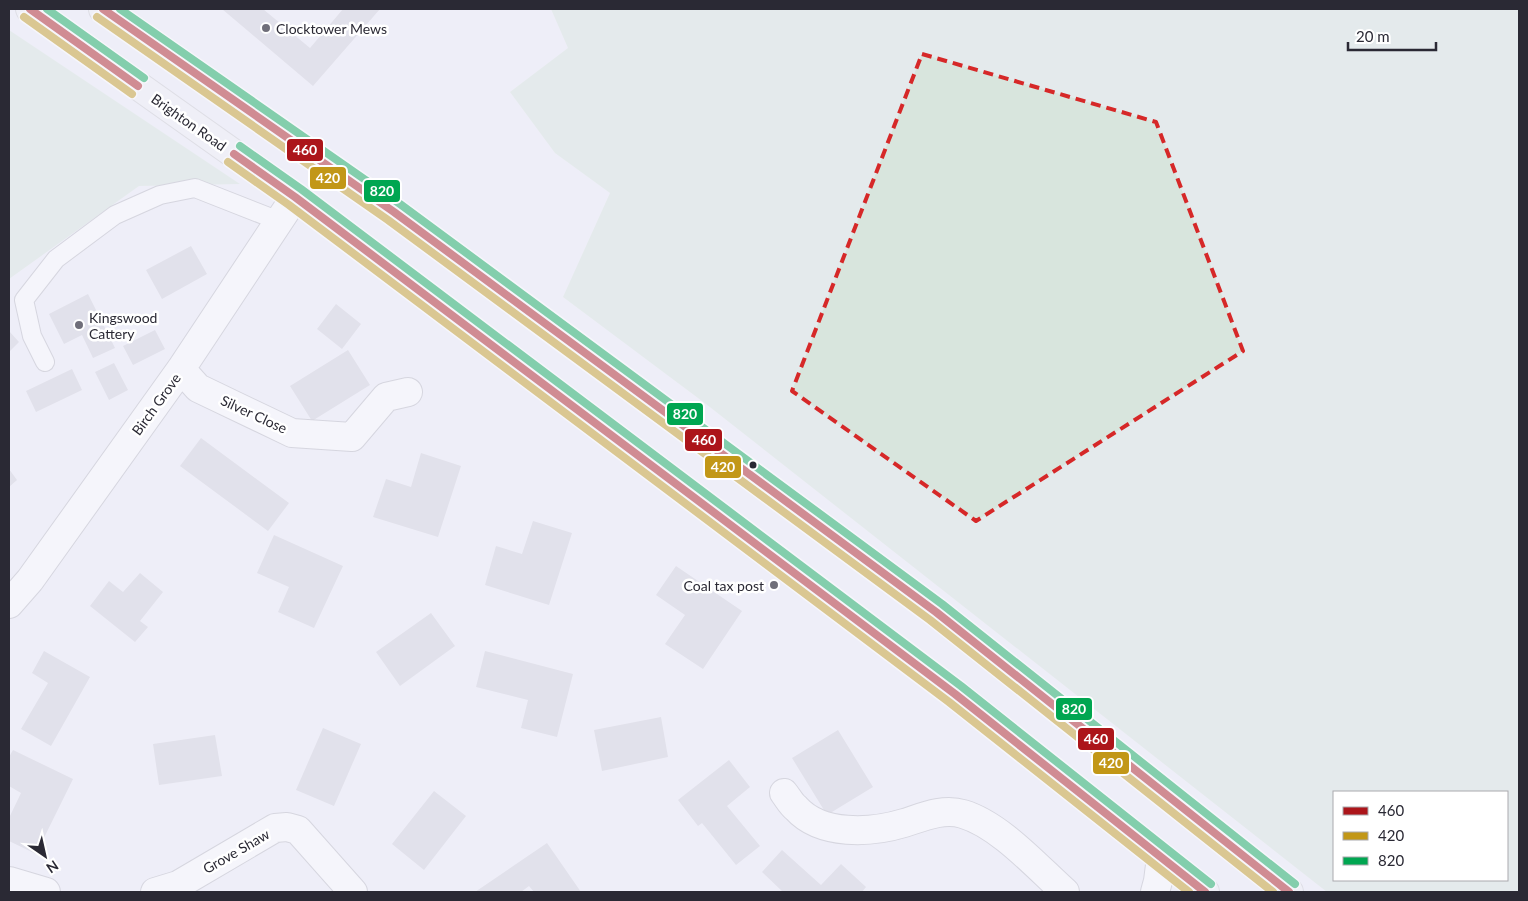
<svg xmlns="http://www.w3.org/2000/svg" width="1528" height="901" viewBox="0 0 1528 901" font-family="Lato,sans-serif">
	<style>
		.green { fill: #d8e5dd; fill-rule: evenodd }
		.building { fill: #d1d0db }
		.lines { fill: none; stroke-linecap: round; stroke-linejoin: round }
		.lane-casing { stroke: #b8b8c2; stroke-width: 20 }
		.street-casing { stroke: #b8b8c2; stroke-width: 30 }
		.highway-casing { stroke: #cacad0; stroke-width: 30 }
		.lane { stroke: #fcfcfe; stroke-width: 18 }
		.street { stroke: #fcfcfe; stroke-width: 28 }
		.highway { stroke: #f0f0f5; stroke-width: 28 }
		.bus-1-casing { stroke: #fff; stroke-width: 11 }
		.bus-2-casing { stroke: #fff; stroke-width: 11 }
		.bus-3-casing { stroke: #fff; stroke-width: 11 }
		.bus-1 { stroke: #ac151a; stroke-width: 8 }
		.bus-2 { stroke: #c29717; stroke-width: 8 }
		.bus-3 { stroke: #00a651; stroke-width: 8 }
		.marked { fill: none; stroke: #d62828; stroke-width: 4; stroke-dasharray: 10 6; stroke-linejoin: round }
		.poi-dot { fill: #6f6e79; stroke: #fff; stroke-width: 2 }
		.bus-dot { fill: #2a2934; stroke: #fff; stroke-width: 2 }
		.labels { text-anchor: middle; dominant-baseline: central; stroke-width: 5; stroke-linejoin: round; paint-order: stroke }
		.poi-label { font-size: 14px; fill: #2a2934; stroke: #fff; text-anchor: start }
		.street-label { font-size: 14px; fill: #2a2934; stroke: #fff }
		.line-badge { stroke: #fff; stroke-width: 2 }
		.badge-label { font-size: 14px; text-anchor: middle; font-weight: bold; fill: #fff }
	</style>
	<rect width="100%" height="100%" fill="#eeeef8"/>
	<path class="green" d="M551,9h968v883h-192l-621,-488 -143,-107 47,-104 -55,-40 -45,-61 58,-44zM1507,792v88h-173v-88z
		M9,30l231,154 -101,2 -130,93z"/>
	<path class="building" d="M222,9h41l47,39 33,-39h37l-67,77z
		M191,246l16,28 -45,25 -16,-29z
		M88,294l27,54 -22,10 -11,-23 -18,9 -15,-30z
		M336,304l25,20 -19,25 -25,-20z
		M155,330l10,19 -32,16 -10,-19z
		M9,331l10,11 -10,10z
		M348,350l22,35 -58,36 -22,-35z
		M114,363l14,27 -19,10 -14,-28z
		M72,369l10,21 -46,22 -10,-21z
		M201,438l88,65 -21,28 -88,-65z
		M421,453l40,13 -23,71 -65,-20 13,-38 25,8z
		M9,469l8,11 -8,7z
		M533,521l39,12 -23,72 -64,-20 11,-39 26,8z
		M274,535l69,31 -29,62 -36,-16 11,-25 -32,-14z
		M676,566l66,45 -39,58 -38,-25 20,-29 -29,-20z
		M140,573l23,19 -23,29 8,6 -13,15 -45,-36 19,-25 14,11z
		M431,613l24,33 -55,40 -24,-34z
		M44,651l46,26 -39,69 -30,-17 27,-46 -16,-10z
		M485,651l88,23 -16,63 -36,-9 7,-28 -52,-13z
		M661,717l7,40 -66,14 -8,-41z
		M323,728l38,16 -27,62 -38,-16z
		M838,730l35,57 -46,28 -35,-57z
		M215,735l7,41 -63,9 -6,-41z
		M13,750l60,29 -37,75 -27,-13v-23l12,-25 -12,-7v-29z
		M729,760l21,27 -23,19 33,40 -24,19 -34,-42 -4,3 -20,-26z
		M434,791l32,25 -42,54 -32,-26z
		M547,843l34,49h-47l-5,-6 -8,6h-46z
		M782,850l39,35 20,-21 25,23 -4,5h-79l-21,-20z"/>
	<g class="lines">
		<g class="lane-casing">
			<path id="lane" d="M45,362l-13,-26 -8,-36 32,-41 59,-44 45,-20 35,-7 84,33"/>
		</g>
		<g class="street-casing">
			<path id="street" d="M181,369l17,19 94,45 60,4 34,-40 22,-5
				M9,604l21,-24 151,-211 114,-172
				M784,793c4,5 7,11 12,15 25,28 75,25 108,15 19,-6 39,-15 59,-9 37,11 74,53 102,78
				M9,881l37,11
				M155,892l23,-7 97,-57 12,-1 11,3 55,62
				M1155,892l3,-11 3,-24"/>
		</g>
		<g class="highway-casing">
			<path id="highway" d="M30,9l265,188 660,497 250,198
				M103,9l291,203 542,400 353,280"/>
		</g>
		<use href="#lane" class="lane"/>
		<use href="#street" class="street"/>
		<use href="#highway" class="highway"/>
		<g class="bus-1-casing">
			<path id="bus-1" d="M30,9l108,77
				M103,9l291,203 542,400 353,280
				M234,154l61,43 660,497 250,198"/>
		</g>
		<g class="bus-2-casing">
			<path id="bus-2" d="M24,17l108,77
				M97,17l291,203 542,400 343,272
				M228,162l61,43 660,497 240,190"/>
		</g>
		<g class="bus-3-casing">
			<path id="bus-3" d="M47,9l97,69
				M120,9l280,195 542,400 353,280
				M240,146l61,43 660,497 250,198"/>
		</g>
		<use href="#bus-1" class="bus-1"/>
		<use href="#bus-2" class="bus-2"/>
		<use href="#bus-3" class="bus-3"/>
	</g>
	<path d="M0 0H1528V901H0ZM922,54l234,68 87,229 -267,170 -184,-130z" fill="#eeeef8" fill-opacity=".55" fill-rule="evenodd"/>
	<path class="marked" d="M922,54l234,68 87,229 -267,170 -184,-130z"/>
	<g class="poi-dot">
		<circle cx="266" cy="28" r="5"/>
		<circle cx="79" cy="325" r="5"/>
		<circle cx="774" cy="585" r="5"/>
	</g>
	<circle class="bus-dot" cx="753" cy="465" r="4.5"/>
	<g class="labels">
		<g class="poi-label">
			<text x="276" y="28">Clocktower Mews</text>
			<text x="89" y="317">Kingswood<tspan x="89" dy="16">Cattery</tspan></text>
			<text x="764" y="585" text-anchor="end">Coal tax post</text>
		</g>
		<g class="street-label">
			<text transform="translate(189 122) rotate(35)">Brighton Road</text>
			<text transform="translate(156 404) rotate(-54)">Birch Grove</text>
			<text transform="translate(254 414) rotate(25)">Silver Close</text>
			<text transform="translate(236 851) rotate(-30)">Grove Shaw</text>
		</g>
	</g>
	<g class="line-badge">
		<rect x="286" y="138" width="38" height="24" rx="5" fill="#ac151a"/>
		<rect x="309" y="166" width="38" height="24" rx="5" fill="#c29717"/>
		<rect x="363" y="179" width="38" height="24" rx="5" fill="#00a651"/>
		<rect x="666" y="402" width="38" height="24" rx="5" fill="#00a651"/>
		<rect x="684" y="428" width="39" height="24" rx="5" fill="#ac151a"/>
		<rect x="704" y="455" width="38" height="24" rx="5" fill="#c29717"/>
		<rect x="1055" y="697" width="38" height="24" rx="5" fill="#00a651"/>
		<rect x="1077" y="727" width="38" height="24" rx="5" fill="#ac151a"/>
		<rect x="1092" y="751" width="38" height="24" rx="5" fill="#c29717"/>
	</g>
	<g class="badge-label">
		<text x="305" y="155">460</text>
		<text x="328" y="183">420</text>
		<text x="382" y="196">820</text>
		<text x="685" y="419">820</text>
		<text x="704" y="445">460</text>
		<text x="723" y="472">420</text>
		<text x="1074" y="714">820</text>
		<text x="1096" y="744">460</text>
		<text x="1111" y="768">420</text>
	</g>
	<rect width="1528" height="901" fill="none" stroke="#2a2934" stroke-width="20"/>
	<rect x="1333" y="791" width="175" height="90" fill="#ffffff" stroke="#aaa9ae"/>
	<rect x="1343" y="807" width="25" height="8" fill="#ac151a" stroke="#aaa9ae"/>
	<text x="1378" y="816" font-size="15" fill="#2a2934">460</text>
	<rect x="1343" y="832" width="25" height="8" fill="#c29717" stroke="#aaa9ae"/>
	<text x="1378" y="841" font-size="15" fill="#2a2934">420</text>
	<rect x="1343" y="857" width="25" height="8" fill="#00a651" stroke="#aaa9ae"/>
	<text x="1378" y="866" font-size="15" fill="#2a2934">820</text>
	<g transform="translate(45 856) rotate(146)" stroke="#ffffff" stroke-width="4" paint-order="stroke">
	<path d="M0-4L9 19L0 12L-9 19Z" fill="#2a2934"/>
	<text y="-8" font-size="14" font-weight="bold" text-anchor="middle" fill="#2a2934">N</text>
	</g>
	<path d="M1348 42v8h88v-8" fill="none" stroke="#2a2934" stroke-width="2.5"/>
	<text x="1356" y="42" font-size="15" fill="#2a2934" stroke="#ffffff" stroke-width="4" paint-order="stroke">20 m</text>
</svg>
